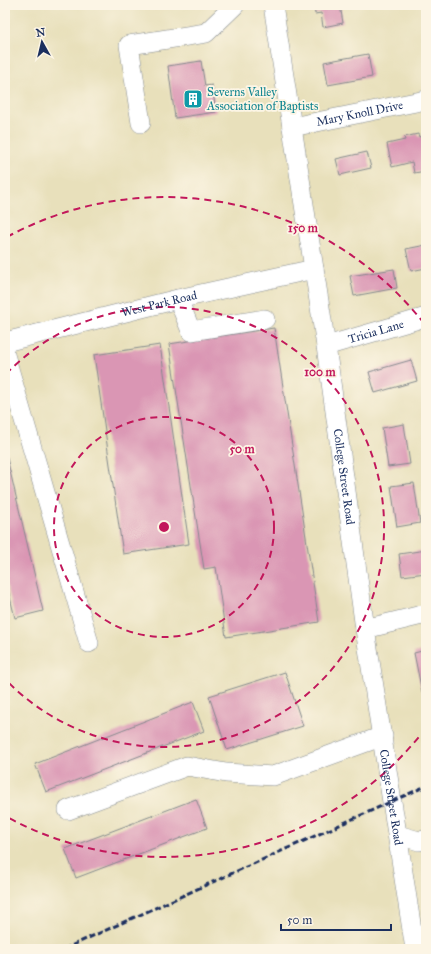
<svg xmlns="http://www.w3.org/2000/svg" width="431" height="954" viewBox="0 0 431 954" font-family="'IM FELL Great Primer',serif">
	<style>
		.building { fill: #da96b4 }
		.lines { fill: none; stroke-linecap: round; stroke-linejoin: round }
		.minor-casing { stroke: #82888c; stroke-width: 20 }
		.minor { stroke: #fff; stroke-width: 19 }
		.rail { stroke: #1b2f5e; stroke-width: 3; stroke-dasharray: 6 3; stroke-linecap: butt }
		.ring { fill: none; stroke: #c2185b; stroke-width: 2; stroke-dasharray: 7 5 }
		.labels { text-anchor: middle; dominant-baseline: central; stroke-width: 3.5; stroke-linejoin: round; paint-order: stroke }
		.culture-label { font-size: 12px; fill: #0d838f; stroke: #fcf5e5; text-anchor: start }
		.street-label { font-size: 12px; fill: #1b2f5e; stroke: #fcf5e5 }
		.centre { fill: #c2185b; stroke: #fcf5e5; stroke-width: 2 }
		.ring-label { font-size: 12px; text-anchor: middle; font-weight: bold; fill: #c2185b; stroke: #fcf5e5; stroke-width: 3.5; stroke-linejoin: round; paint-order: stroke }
	</style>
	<rect width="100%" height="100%" fill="#fcf5e5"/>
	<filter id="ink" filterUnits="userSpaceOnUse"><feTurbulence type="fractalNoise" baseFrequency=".025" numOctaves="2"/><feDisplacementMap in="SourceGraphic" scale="8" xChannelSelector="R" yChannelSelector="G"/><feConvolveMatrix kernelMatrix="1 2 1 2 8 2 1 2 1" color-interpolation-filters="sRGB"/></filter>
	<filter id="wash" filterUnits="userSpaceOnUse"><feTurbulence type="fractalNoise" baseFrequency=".012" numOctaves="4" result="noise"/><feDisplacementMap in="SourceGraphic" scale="16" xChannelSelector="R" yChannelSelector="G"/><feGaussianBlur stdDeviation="0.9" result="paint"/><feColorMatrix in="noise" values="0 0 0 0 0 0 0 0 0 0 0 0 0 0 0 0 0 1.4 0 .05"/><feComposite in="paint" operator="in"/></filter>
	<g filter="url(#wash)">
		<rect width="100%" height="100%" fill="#e8e0bb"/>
		<g id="blocks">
			<path class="building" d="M314,5h26l3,18 -20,4 -2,-14 -6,1z
				M368,54l4,23 -44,8 -4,-23z
				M201,61l4,25 7,-1 4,27 -41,6 -7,-52z
				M418,134l1,3 7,-2v36l-12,2 -2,-11 -20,5 -5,-23 18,-4 -1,-3z
				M367,152l4,16 -31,7 -4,-16z
				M426,245v23l-15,3 -5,-22z
				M394,269l3,19 -43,8 -4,-20z
				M274,328l45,294 -93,15 -10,-70 -12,2 -35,-225z
				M160,345l29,199 -66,10 -29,-199z
				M411,360l6,21 -42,12 -6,-21z
				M404,424l6,40 -22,3 -6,-39z
				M6,454l37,157 -28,7 -10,-41z
				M414,483l6,40 -23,4 -6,-41z
				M426,550v23l-24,3 -3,-22z
				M426,650v41l-4,1 -8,-39z
				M285,672l18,54 -76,24 -18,-54z
				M193,702l11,29 -158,61 -11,-28z
				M196,799l11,29 -131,50 -11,-29z"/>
		</g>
	</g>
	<g filter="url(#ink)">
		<use href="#blocks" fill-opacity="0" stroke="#82888c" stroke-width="1"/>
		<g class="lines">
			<g class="minor-casing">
				<g id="minor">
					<path id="s1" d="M273,5l53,341 39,283 50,320"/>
					<path d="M141,123l-12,-78 77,-12 29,-28"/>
					<path id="s2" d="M292,127l134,-27"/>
					<path d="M178,299l13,32 74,-12"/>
					<path id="s3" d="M5,342l173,-43 136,-30"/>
					<path id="s4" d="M326,346l100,-29"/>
					<path d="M5,355l84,288"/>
					<path d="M365,629l61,-15"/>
					<path d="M68,810l119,-44 39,7 47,3 110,-40"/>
					<path d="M398,835l21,6 7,-1"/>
				</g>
			</g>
			<use href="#minor" class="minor"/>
			<path class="rail" d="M64,949l362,-163"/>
		</g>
	</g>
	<g class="ring">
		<circle cx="164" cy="527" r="110"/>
		<path d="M6 374A220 220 0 1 1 6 680"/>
		<path d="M426 728A330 330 0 0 1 7 817M7 237A330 330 0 0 1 426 326"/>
	</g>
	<defs>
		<g id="building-square" transform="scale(1)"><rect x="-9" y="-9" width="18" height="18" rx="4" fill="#0f9aa8" stroke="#fcf5e5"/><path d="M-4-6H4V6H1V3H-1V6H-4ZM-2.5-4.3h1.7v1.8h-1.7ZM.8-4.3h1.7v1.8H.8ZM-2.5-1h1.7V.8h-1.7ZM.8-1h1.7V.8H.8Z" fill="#fff"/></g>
	</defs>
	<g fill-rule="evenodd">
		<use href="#building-square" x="193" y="99"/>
	</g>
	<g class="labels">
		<g class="culture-label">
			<text x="207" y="92">Severns Valley<tspan x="207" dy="14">Association of Baptists</tspan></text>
		</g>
		<g class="street-label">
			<text stroke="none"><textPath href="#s2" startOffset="69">Mary Knoll Drive</textPath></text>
			<text stroke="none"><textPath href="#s3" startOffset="159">West Park Road</textPath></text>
			<text stroke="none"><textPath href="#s4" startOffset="52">Tricia Lane</textPath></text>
			<text stroke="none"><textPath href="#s1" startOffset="477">College Street Road</textPath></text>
			<text stroke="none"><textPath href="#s1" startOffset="801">College Street Road</textPath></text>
		</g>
	</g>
	<circle cx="164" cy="527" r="6" class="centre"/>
	<g class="ring-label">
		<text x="303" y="232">150 m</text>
		<text x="320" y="376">100 m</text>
		<text x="242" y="453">50 m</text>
	</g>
	<rect width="431" height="954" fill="none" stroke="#fcf5e5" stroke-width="20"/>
	<g transform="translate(42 42) rotate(352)" stroke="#fcf5e5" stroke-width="3" paint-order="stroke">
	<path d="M0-3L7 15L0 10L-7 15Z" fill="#1b2f5e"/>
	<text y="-6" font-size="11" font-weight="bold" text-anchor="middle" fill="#1b2f5e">N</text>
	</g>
	<path d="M281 924v6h110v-6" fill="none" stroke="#1b2f5e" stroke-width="2"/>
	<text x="287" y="924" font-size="12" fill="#1b2f5e" stroke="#fcf5e5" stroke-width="3" paint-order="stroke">50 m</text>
</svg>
